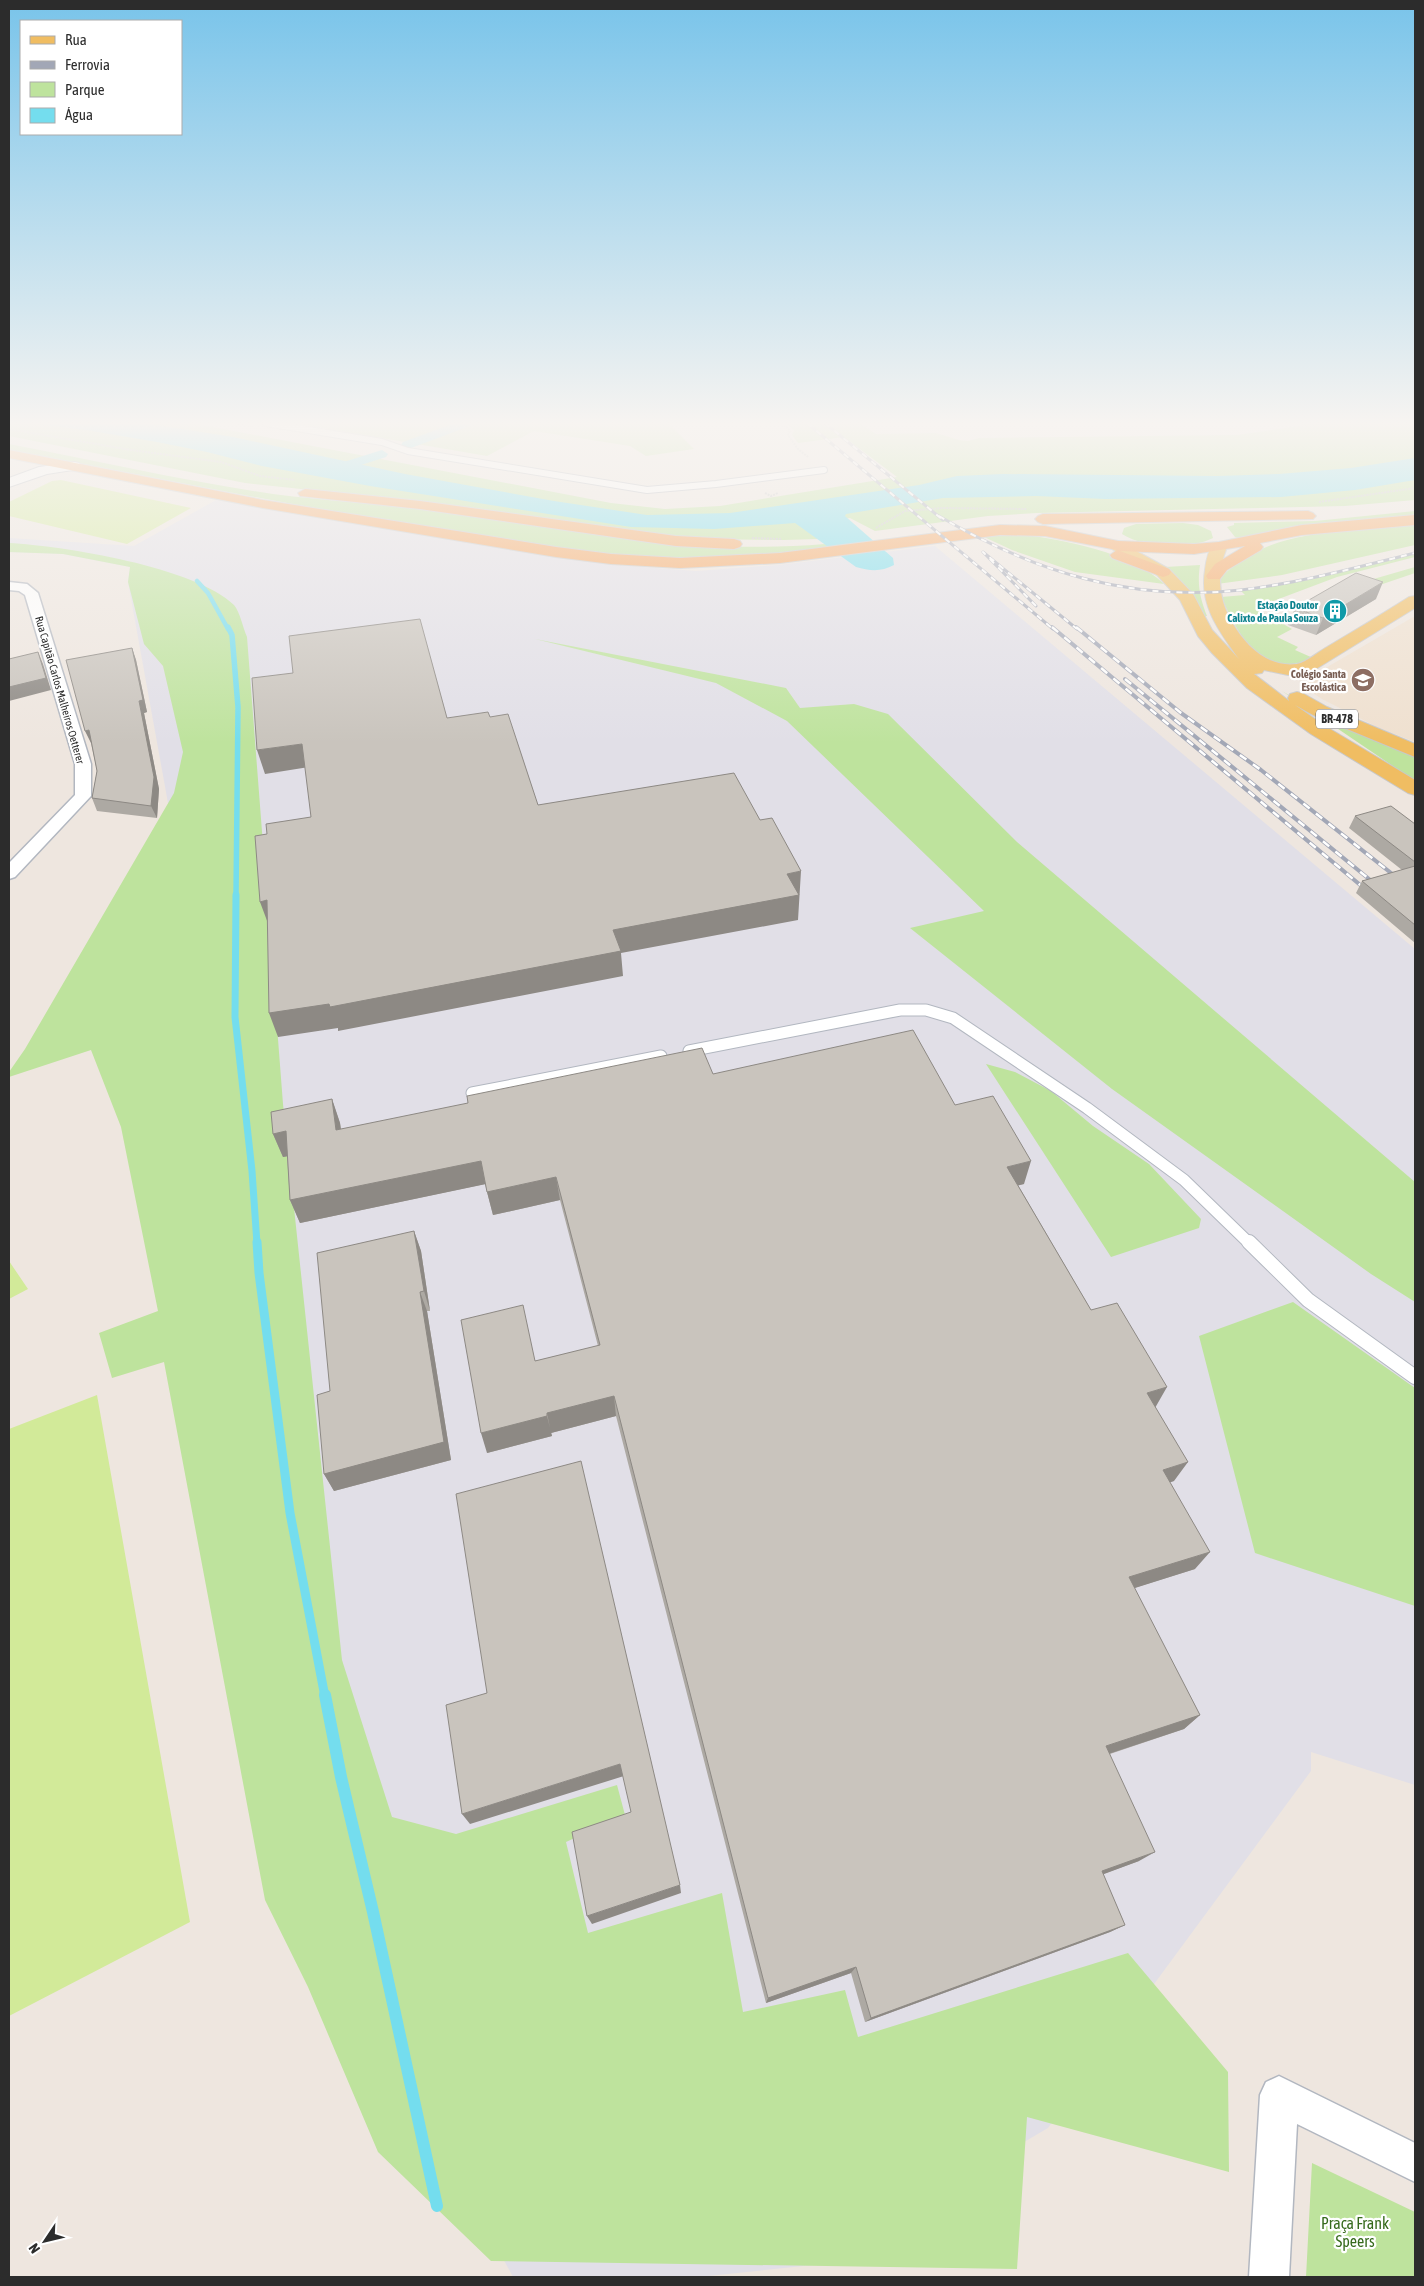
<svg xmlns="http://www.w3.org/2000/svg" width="1424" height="2286" viewBox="0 0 1424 2286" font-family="'Asap Condensed',sans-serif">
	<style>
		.industrial { fill: #e1dfe7 }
		.education { fill: #efe0cf }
		.green { fill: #bee39d }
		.pitch { fill: #d2ea99 }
		.water { fill: #74ddee }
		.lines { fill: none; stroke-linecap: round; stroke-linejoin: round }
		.stream-far4 { stroke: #74ddee; stroke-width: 4.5 }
		.stream-far3 { stroke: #74ddee; stroke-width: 5.5 }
		.stream-far2 { stroke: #74ddee; stroke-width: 7 }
		.stream-far1 { stroke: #74ddee; stroke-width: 9 }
		.stream { stroke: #74ddee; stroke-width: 12 }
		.canal { fill: #74ddee; fill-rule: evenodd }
		.service-far2-casing { stroke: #b2b7c0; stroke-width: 8 }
		.service-far1-casing { stroke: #b2b7c0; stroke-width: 13 }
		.service-casing { stroke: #b2b7c0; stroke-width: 16 }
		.minor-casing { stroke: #b2b7c0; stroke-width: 3 }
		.tertiary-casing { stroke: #b2b7c0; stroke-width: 2 }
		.primary-casing { stroke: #c8c8c8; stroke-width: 2 }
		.trunk-casing { stroke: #c8c8c8; stroke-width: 2 }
		.path { stroke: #c8c8c8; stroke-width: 2; stroke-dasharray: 2 1; stroke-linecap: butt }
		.service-far2 { stroke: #fff; stroke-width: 6 }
		.service-far1 { stroke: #fff; stroke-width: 11 }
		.service { stroke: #fff; stroke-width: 14 }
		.minor { fill: #fff; fill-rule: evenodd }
		.tertiary { fill: #fff; fill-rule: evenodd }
		.primary { fill: #f0bd62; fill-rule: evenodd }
		.trunk { fill: #f6a55e; fill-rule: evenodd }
		.rail-far1-casing { stroke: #a2a7b6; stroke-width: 3 }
		.rail-casing { stroke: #a2a7b6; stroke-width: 4 }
		.rail-far1 { stroke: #fff; stroke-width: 2; stroke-dasharray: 6; stroke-linecap: butt }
		.rail { stroke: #fff; stroke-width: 2.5; stroke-dasharray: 8; stroke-linecap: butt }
		.wall { fill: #ada9a3 }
		.shaded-wall { fill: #8d8984 }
		.building { fill: #c9c4bd; stroke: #8d8984 }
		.labels { text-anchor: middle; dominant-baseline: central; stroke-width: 4.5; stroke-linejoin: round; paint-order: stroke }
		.far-culture-label { font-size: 11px; font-weight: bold; fill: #0d838f; stroke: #fff; text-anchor: end }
		.far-education-label { font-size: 11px; font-weight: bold; fill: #785e54; stroke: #fff; text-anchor: end }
		.far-street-label { font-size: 11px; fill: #2c2c2c; stroke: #fff }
		.shield { fill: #fff; stroke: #6b6b6b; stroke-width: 1 }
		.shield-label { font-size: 12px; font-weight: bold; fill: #2c2c2c }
		.near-park-label { font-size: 16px; fill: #366a1c; stroke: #fff }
	</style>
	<rect width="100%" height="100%" fill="#eee6df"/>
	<path class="industrial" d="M216,500l400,65 80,6 82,-6 157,-19 480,403v836l-104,-33v19l-263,357 -235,137 -114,12h-186l-185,-344 -124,-931 -76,-420 2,-15 -67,-13 -54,-2v-14l125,8z"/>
	<path class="education" d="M1415,616v126l-38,-15 -55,-28 -18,-12 13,-14z"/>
	<path class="green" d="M9,423h183l419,80 54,6 55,-3 177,-29 -53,-40 -46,6 -6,-8 2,-5 -9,-7h74l17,11 60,-1 23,7 9,1 11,-3 258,-3 62,-9 4,-3h112v77l-70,6 -308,7 -49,3 -113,15 -25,-13 -51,7 19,14 -34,1 -102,-1 -306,-42 -131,-14 -236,-47z
		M294,423h374l26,26 -48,7 -16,-10 -96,-15 -47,25z
		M9,444c88,17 176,37 264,50 61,8 122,10 182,19 124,19 243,42 370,31l7,5c-60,7 -120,11 -180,8 -82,-3 -163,-20 -244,-33 -134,-22 -266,-49 -399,-74z
		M1415,511v4l-122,11 -53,12 -5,-1 -8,-10 7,-2v-2l81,-2z
		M1183,523l15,2 13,6 2,7c-23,12 -69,10 -91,-4l2,-6 12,-4z
		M1415,524v21l-133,30 -65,9c4,-9 11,-13 18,-19 50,-39 121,-32 180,-41z
		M1019,534c44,6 113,18 145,50l-89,-12 -63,-22 -30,-14z
		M9,543c55,3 186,24 225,62 6,7 9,23 13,32l36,467 59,556 50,157 64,17 161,-49 8,30 -59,27 22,91 134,-40 21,119 102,-22 13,47 270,-84 100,119 1,100 -202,-55 -10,152 -526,-8 -113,-109 -70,-165 -43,-87 -101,-538 -52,16 -13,-45 59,-22 -37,-184 -30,-77 -82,27v-5l16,-23 149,-256 9,-41 -20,-86 -19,-22 -16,-62 2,-15 -67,-13 -54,-2z
		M1415,554v3l-78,20 -82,31 37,21 -15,8 21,10 -3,3 18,8c-52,24 -73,-21 -92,-61l24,-2 -4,-4 67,-11z
		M1200,565c-3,20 0,33 7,51h-4c-11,-19 -19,-37 -38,-49z
		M1415,567v6l-41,14h-28z
		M535,639l251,49 14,20 54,-4 34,10 129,128 398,340v120l-44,-28 -259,-185 -202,-161 74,-17 -197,-190 -71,-38z
		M1282,691c42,26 87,44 133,62v28z
		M986,1064l29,8 36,19 42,35 56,38 52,55 -2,9 -88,29z
		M1293,1302l122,86v218l-160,-53 -56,-217z
		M1312,2163l103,49v65h-109z"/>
	<path class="pitch" d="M61,480l130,28 -64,36 -118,-28v-14l43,-21z
		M9,1261l19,28 -19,10z
		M97,1395l93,527 -181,94v-587z"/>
	<path class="water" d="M29,423h115l89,14 172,37 149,27 93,14 83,-2 189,-28 38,-9 46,-2 214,2 62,-2 72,-6 64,-10v22l-60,10 -74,7 -175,2 -70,-3 -93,2 -97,16 -1,2 48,42 1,7c-13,7 -24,6 -38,2l-61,-44 -81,6 -83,-2 -261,-41 -108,-20 -55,-14 -50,-10 -71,-12z"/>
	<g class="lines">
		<path class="stream-far4" d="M197,581l11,12 20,36"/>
		<path class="stream-far3" d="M228,627l4,8 6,72 -2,189"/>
		<path class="stream-far2" d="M236,895l-1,122 17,154 5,73"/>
		<path class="stream-far1" d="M257,1242l2,31 31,240 35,184"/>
		<path class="stream" d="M325,1695l16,82 32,135 64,294"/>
		<path class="canal" d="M455,423h17l-2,3 -59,22 -4,1 -6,-4 2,-3z
			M382,450l6,4 -2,3 -50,16 -6,-4 1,-3z"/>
		<g class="service-far2-casing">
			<path id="service-far2" d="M266,423l116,19 26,9 239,39 69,-6 108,-14"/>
		</g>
		<g class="service-far1-casing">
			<path id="service-far1" d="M689,1051l211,-41h26l27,8 134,90 97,72 66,64
				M472,1093l189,-37"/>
		</g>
		<g class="service-casing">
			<path id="service" d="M1249,1242l59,58 107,77"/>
		</g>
		<g class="minor-casing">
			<path id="minor" d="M9,582l18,2 11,9 53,171v32l-76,81 -6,2v-16l66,-68v-31l-50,-169 -6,-4 -10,-1z
				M1279,2076l136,67v39l-118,-58 -8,153h-40l11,-182 6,-13z"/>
		</g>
		<g class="tertiary-casing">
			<path id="tertiary" d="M74,462l5,1 2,3 -2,3 -32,5 -38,13v-9l30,-11z"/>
		</g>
		<g class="primary-casing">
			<path id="primary" d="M1118,541l51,28 24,25 19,36 27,29c-20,-28 -40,-54 -34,-89 1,-9 3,-19 8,-26h12l2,3c-11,27 -9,52 6,77 13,22 35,44 64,40 10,-2 21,-12 30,-17 27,-16 55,-33 82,-50l6,-1v12l-104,64 -23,3 -24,-5 -2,3 -8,1 35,27 -1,-3 2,-4 7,-2 7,2 23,13 88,37v13l-102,-42 -18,-10 30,21 90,54v15l-7,-2 -97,-59 -64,-46 -35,-35 -14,-17 -18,-36 -23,-25 -45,-26 -2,-3 2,-3z"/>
		</g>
		<g class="trunk-casing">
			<path id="trunk" d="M9,450l254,50 293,47 55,7 69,4 100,-5 220,-28 45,1 73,15 76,3 25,-2 83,-17 113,-10v10l-113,10 -42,8 3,4 -2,3 -34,20 -7,9h-12l-2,-3 9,-12 30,-18 -51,8 -74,-3 49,18 2,3 -2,3 -6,2 -51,-19 -2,-3 7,-5 -72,-14 -45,-1 -220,28 -100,5 -69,-4 -55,-7 -293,-49 -254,-50z
				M305,489l115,12 256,35 58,3 6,2 2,3 -2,3 -6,2 -58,-3 -256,-37 -120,-13 -2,-3z
				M1308,511l5,2 3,3 -3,3 -270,5 -5,-2 -3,-3 3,-3 5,-2z"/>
		</g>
		<path class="path" d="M232,423l19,3
			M781,423l9,7 -2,5 10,14 10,8
			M9,429l122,21 90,12 39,14 35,4
			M765,493l6,3 7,-3
			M1319,502l96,-14
			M876,528l29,-17 38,-3 84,1
			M752,538l29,1"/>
		<use href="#service-far2" class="service-far2"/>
		<use href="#service-far1" class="service-far1"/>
		<use href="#service" class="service"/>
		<use href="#minor" class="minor"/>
		<use href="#tertiary" class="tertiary"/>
		<use href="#primary" class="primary"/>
		<use href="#trunk" class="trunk"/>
		<g class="rail-far1-casing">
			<path id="rail-far1" d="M807,423l246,206
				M825,423l118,97
				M939,516c95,56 191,86 302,74 59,-7 117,-23 174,-37
				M1036,606l-53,-54 94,77"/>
		</g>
		<g class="rail-casing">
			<path id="rail" d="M1052,627l319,267
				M1076,627l105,86 80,57 154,122
				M1125,679l255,209"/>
		</g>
		<use href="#rail-far1" class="rail-far1"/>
		<use href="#rail" class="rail"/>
	</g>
	<path class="wall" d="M1376,599l-60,36 -28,-10 7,-17z
		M132,648l4,12 11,52 -3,1 15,76 -2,29 -60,-7 -5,-13 5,-27 -6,-28z
		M1355,816l60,8v119l-59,-50 6,-12 40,-11 -53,-42z
		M713,1074l242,31 69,79 -6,1 73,125 64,97 19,74 -4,1 25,87 -61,19 66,127 -16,14 -74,25 29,107 -36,13 22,51 -15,7 -245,90 -14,-49 -85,30 -150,-587 -65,17 1,3 -65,17 48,-92 63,-15 -38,-146 -67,15 -8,-31 -185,39 -10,-23 -3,-44 -4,1 -10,-23 59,-35 8,24 1,6z
		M414,1231l7,20 9,60h-3l24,149 -117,31 -10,-17z"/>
	<path class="shaded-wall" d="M1383,582l-7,17 -60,36 7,-17z
		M132,648l4,12 11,52 -3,1 15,76 -2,29 -6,-12 -12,-105z
		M38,652l5,12 8,26 -42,11v-14z
		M89,730l5,12 -3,1 -6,-12z
		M302,744l7,23 -44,7 -8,-24z
		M801,871l-3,49 -177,33 2,23 -285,55v-3l-60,9 -9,-24 344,-83 174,-56z
		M267,900l2,26 -9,-24z
		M332,1099l8,24 4,30 -8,-23z
		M286,1131l10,24 -13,2 -10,-23z
		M481,1161l5,23 -186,39 -10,-23z
		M1031,1161l-7,23 -24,6 7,-23z
		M556,1177l4,23 -67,15 -6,-23z
		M414,1231l7,20 9,60 -6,-20z
		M420,1292l7,19 24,149 -117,31 -10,-17z
		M1167,1387l-12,21 -8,-15z
		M614,1396l2,20 -65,17 -4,-20z
		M547,1416l5,20 -65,17 -6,-20z
		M1188,1462l-14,19 -24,8 13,-19z
		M1210,1552l-15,17 -79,25 13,-17z
		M1200,1715l-16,14 -91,30 13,-13z
		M620,1764l4,12 -154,48 -8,-10z
		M1155,1852l-16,9 -51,19 14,-9z
		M680,1885l1,8 -89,31 -5,-8z
		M1125,1925l-15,7 -245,90 6,-4z
		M856,1967l-5,6 -85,30 2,-5z"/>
	<path class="building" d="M1356,573l27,9 -60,36 -28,-10z
		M420,619l27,99 41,-6 2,5 18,-3 30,91 196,-32 26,47 12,-2 29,53 -14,3 12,21 -186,35 8,21 -291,56 -1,-3 -60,9 -2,-113 -7,2 -5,-66 12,-2 -1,-10 45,-7 -9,-73 -45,6 -5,-72 41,-5 -4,-37z
		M132,648l11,52 -4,1 15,76 -3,29 -59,-8 5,-27 -8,-41 -4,1 -19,-71z
		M38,652l8,26 -37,9v-28z
		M1391,806l24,18v38l-60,-46z
		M1415,866v59l-53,-44z
		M913,1030l42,75 38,-9 38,65 -24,6 84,143 26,-7 50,84 -20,6 41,69 -25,8 47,82 -81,25 71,138 -94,31 49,106 -53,19 23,54 -254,93 -15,-51 -88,31 -154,-602 -67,17v3l-66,17 -20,-113 62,-15 12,56 65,-16 -44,-168 -69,15 -6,-31 -191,39 -4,-69 -13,3 -2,-22 61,-13 4,31 132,-27 -1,-7 235,-48 11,26z
		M414,1231l10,60 -4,1 24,150 -120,32 -7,-79 13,-4 -13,-138z
		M581,1461l99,424 -93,31 -15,-84 59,-20 -11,-48 -158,50 -16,-109 41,-12 -31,-199z"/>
	<linearGradient id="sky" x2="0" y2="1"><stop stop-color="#79c4ea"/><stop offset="0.57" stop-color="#f7f4f1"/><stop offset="1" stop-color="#f7f4f1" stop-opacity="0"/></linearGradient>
	<rect width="1424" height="743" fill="url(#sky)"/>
	<defs>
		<g id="building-disc" transform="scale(1.25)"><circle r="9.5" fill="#0f9aa8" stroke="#fff"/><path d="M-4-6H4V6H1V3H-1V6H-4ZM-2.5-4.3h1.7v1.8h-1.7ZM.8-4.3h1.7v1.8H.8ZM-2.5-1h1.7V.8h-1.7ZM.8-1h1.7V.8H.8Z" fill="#fff"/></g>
		<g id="school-disc" transform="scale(1.25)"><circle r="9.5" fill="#8d6e63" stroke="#fff"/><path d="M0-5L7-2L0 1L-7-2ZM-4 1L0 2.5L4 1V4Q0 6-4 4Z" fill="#fff"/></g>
	</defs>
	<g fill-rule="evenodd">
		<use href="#building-disc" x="1335" y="611"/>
		<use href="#school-disc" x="1363" y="680"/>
	</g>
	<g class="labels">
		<g class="far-culture-label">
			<text x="1318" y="605">Estação Doutor<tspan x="1318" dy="13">Calixto de Paula Souza</tspan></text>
		</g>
		<g class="far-education-label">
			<text x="1346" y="674">Colégio Santa<tspan x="1346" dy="13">Escolástica</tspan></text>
		</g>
		<g class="far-street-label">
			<text transform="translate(60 690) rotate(74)">Rua Capitão Carlos Malheiros Oetterer</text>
		</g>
		<rect class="shield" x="1316" y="709.5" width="42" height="19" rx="4"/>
		<g class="shield-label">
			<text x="1337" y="719">BR-478</text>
		</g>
		<g class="near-park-label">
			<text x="1355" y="2223">Praça Frank<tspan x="1355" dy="18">Speers</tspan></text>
		</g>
	</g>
	<rect width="1424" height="2286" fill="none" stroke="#2c2c2c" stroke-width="20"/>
	<rect x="20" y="20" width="162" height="115" fill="#ffffff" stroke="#ababab"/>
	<rect x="30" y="36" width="25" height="8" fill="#f0bd62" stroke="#ababab"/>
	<text x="65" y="45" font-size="15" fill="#2c2c2c">Rua</text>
	<rect x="30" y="61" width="25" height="8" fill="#a2a7b6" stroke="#ababab"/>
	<text x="65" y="70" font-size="15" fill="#2c2c2c">Ferrovia</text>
	<rect x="30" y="82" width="25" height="15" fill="#bee39d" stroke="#ababab"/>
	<text x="65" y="95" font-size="15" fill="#2c2c2c">Parque</text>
	<rect x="30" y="108" width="25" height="15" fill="#74ddee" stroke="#ababab"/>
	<text x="65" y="120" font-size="15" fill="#2c2c2c">Água</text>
	<g transform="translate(45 2241) rotate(235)" stroke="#ffffff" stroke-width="4" paint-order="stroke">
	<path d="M0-4L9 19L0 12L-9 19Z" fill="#2c2c2c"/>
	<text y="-8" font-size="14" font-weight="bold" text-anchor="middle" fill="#2c2c2c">N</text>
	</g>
</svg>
